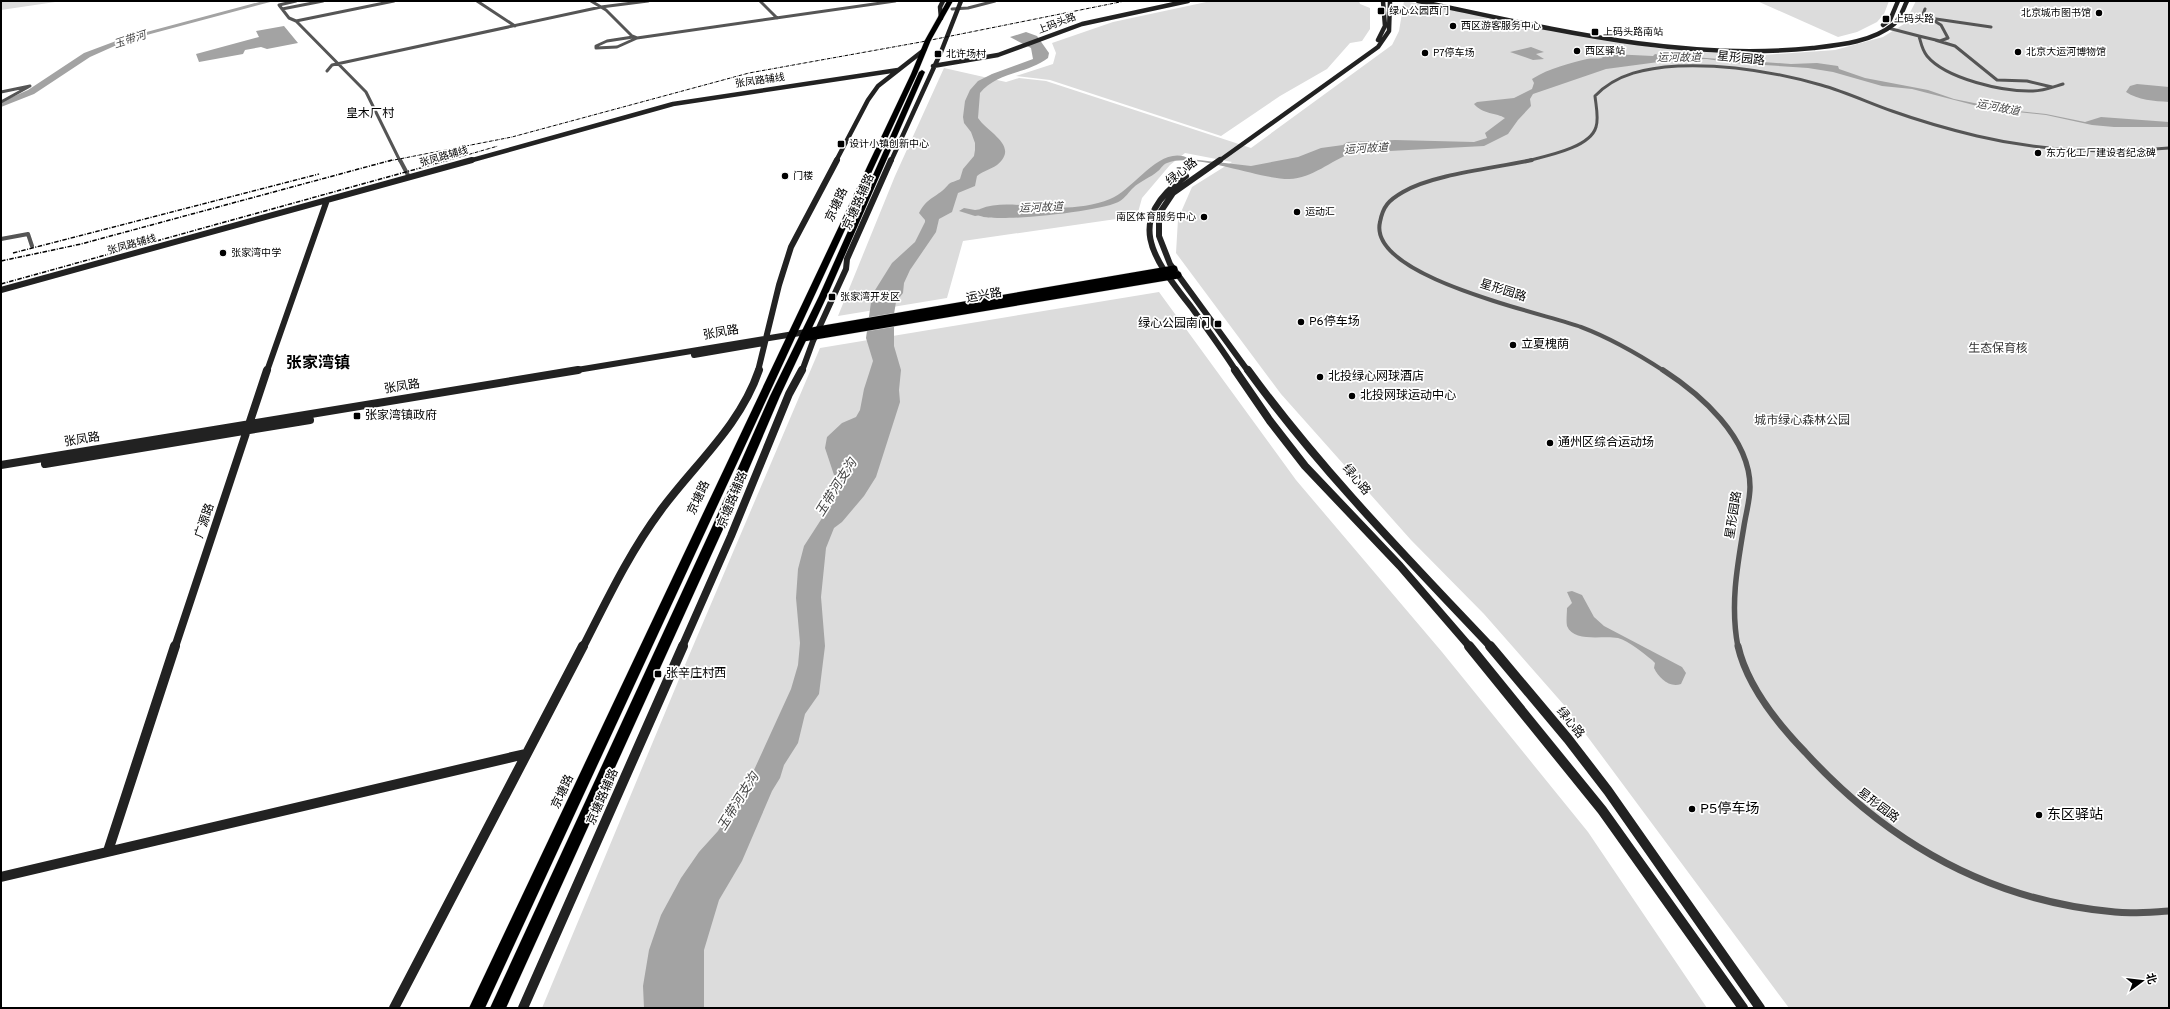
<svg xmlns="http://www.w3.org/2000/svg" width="2170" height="1009" viewBox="0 0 2170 1009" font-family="Overpass,'Noto Sans SC',sans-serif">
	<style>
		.green { fill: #dcdcdc }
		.water { fill: #a3a3a3 }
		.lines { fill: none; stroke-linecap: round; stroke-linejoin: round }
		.river { fill: #a3a3a3; fill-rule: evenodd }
		.primary-casing { stroke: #dbdbdb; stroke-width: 8 }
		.highway-casing { stroke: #dbdbdb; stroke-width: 1 }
		.street-far3 { stroke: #555; stroke-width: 3 }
		.street-far2 { stroke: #555; stroke-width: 4 }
		.street-far1 { stroke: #555; stroke-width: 5.5 }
		.street { stroke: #555; stroke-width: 7 }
		.secondary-far3 { stroke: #222; stroke-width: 4.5 }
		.secondary-far2 { stroke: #222; stroke-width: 6 }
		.secondary-far1 { stroke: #222; stroke-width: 8 }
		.secondary { stroke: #222; stroke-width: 10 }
		.primary { stroke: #000; stroke-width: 7 }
		.highway { fill: #000; fill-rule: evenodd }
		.rail-far1 { stroke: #000; stroke-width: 1; stroke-dasharray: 3.5 1 0.5 1; stroke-linecap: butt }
		.rail { stroke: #000; stroke-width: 1.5; stroke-dasharray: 4.5 1.5 1 1.5; stroke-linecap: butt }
		.poi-dot { fill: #000; stroke: #fff; stroke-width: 1.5 }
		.labels { text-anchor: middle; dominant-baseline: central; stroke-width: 3.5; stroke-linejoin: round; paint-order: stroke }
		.far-poi-label { font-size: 10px; fill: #000; stroke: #fff; text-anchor: start }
		.far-street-label { font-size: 10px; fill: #000; stroke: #fff }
		.far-water-label { font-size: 11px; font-style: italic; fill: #444; stroke: #fff }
		.street-label { font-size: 12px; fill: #000; stroke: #fff }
		.far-quarter-label { font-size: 12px; fill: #000; stroke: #fff }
		.poi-label { font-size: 12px; fill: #000; stroke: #fff; text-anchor: start }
		.park-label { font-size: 12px; fill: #333; stroke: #fff }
		.water-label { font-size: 13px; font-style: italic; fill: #444; stroke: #fff }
		.near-poi-label { font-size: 14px; fill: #000; stroke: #fff; text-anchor: start }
		.district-label { font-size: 16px; font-weight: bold; fill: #000; stroke: #fff }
	</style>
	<rect width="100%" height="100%" fill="#fff"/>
	<path class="green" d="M1,1h61l-61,9z
		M1211,1h148l1,3 10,4v21l-8,12 -12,2 -23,26 -47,27 -59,40 -171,-56 -34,-4 37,-12 3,-11 -4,-10 61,-21z
		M1404,1l252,47 72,6 36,1 71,-5 48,-13 21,-13 12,-23h253v1007h-380l-225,-303 -80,-91 -73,-74 -130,-146 -105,-141 2,-34 14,-32 40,-25 -47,-9 -15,12 -28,33 -5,18 -174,25 -16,57 -109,18 57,-140 49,-108 62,14 13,-4 27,3 205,67 141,-103 7,-14z
		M1757,1h132l-5,13 -7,8 -20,10 -19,5z
		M1159,292l137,188 146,172 146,180 119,176h-1165l140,-336 138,-324z"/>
	<path class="water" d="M284,26l14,17 -31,6 -6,-2 -16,3 -2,4 -44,8 -3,-8 63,-17 -3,-6z
		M1026,32l11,4 12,17 -1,5c-21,16 -51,14 -68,35l-2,25c10,15 42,28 19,47 -6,4 -14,6 -20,11l-2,10 -17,7 -6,19 -13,7 -3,13 -26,38 -6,13 -1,10 -7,9 -2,12v32l7,24 -2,20 1,12 -24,75 -12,19 -22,26 -8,6 -8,20 -5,49 4,49 -6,48 -14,20 -7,29 -14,22 -4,13 -8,13 -30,70 -23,39 -15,50v58h-60l-1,-22 6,-36 12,-35 20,-37 18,-26 19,-21 31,-50 42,-92 7,-24 2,-22 -4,-45 2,-29 6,-23 31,-48 1,-17 -11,-33 2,-11 15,-14 14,-6 4,-7 4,-21 9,-28 -7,-23 6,-43 20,-32 23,-21 10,-20v-2l-6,-7c8,-16 19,-16 29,-28 2,-3 9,-4 12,-6l3,-10 11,-13 1,-6v-7l-4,-11 -7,-9 -1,-6 2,-16 5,-11 8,-9 14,-7 41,-15 -2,-11 -21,-11z
		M1531,47l13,5 -8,2 8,5 -11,1 -23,-8z
		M1611,54l42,2 2,-2 18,4 19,-1 99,7 26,-1 21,3 1,3 26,9 63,12 26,9 55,11 37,4 39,8 16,-5 68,5v5h-55l-22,-2 -46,-10 -57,-6 -77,-20 -30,-3 -49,-14 -25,-4 -74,-5 -27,-4h-26l-75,10 -73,25 -3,5 1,7 -13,14 -10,14 -24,12 -132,7c-22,8 -39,25 -63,26 -33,0 -94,-27 -122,-16 -5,2 -6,6 -9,8 -8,7 -18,10 -25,17 -4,4 -8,10 -13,13 -14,10 -129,23 -142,14l2,-6c19,-8 44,-3 64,-2 21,2 46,0 66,-8 24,-9 51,-57 80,-40l61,7 47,-9 23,-9 22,-3 4,-3 48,-2 79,2 13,-4 -2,-5 20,-15c-8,-5 -23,-4 -31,-14l3,-2 37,-4 18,-9 2,-6 -2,-4c17,-11 39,-16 55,-20 4,-1 10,0 16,-1l-3,-2z
		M2137,84l32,3v15c-15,-1 -31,-2 -43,-10l4,-6z
		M1572,591l10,4 12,22 10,9 78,41 4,6 -5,11c-12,4 -22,-6 -27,-16l1,-5 -3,-3c-9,-7 -23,-19 -34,-22 -15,-3 -44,5 -51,-12 -1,-5 0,-13 0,-18l5,-5 -5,-11z"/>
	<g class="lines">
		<path class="river" d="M263,1h11l-146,39 -38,17 -56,37 -33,13v-5l27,-12 56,-37 40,-15z
			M996,207l5,3 -2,2 -24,4 -16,-5 5,-3 11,2z"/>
		<g class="primary-casing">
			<path id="primary" d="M806,332l368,-63
				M803,338l375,-63"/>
		</g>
		<g class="highway-casing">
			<path id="highway" d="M947,1h6l-22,39 -14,34 -432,934h-16l442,-934 14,-34z
				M922,70l3,2 -98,224 -47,100 -56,131 -218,481h-16l222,-481 58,-131 49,-100 100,-224z"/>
		</g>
		<path class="street-far3" d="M296,1l-17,4 10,13 7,3 70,71 34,69
			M477,1l38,25
			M591,1l15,9 26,26 5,2 258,-37
			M760,1l17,17
			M282,9l41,-8
			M952,9l16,-1 27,-7
			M1936,19l55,8
			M296,21l98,-20
			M1888,28l31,8c2,7 3,14 8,20 19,23 77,36 106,35 10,0 20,-4 30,-7
			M1919,36l21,5 8,-3 -7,-13 -18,-11 2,-5
			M633,37l-26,4 -11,5v2l21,-1 20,-9
			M1935,40l20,6 42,34 30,1 25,6
			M327,71l5,-6 269,-58 47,-6
			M1,92l29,-6 -29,16
			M1527,161c19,-5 63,-13 69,-34 3,-9 0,-21 -1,-31 22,-23 52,-28 83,-30 49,-2 97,6 143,19 25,7 48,18 71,26 28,10 56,18 85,25 63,15 127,18 192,12"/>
		<path class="street-far2" d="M400,160l9,17
			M1532,160c-36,8 -99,14 -129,32 -14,8 -20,14 -23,30 -13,55 163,91 201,105 29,11 57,27 83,44
			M1,239l27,-5 4,12"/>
		<path class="street-far1" d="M1663,370c37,24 87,67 87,117 0,13 -4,26 -6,39 -7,41 -14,80 -6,121"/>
		<path class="street" d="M1738,646c9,40 39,77 67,106 83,91 186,149 310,160 17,2 36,0 54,-1"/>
		<path class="secondary-far3" d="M1418,1c130,27 262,61 395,47 27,-3 59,-6 81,-24 7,-6 9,-15 13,-23
			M941,18l-1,-11 3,-6
			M1883,25l7,-5 8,-19
			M1378,40l7,-14 -2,-25
			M933,66l65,-11 84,-31 106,-23
			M469,161l204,-57 225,-34
			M836,161l32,-61 10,-14 46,-36
			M891,161l50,-109 20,-51
			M1219,161l159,-114 11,-16 1,-30"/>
		<path class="secondary-far2" d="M1220,160l-47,33 -12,18 -2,9v16l11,28 78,107
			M1186,176c-64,46 -32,83 6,132 15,21 30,41 44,63
			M1,290l471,-130
			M694,355l70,-12
			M267,371l60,-171
			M571,371l235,-39
			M758,371l21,-86 12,-38 46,-87
			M802,371l11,-30 33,-72 1,-10 44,-99"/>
		<path class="secondary-far1" d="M1235,370l35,51 35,45 95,100 70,81
			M1248,370c72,99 159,188 243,277
			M45,464l265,-44
			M1,465l577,-95
			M175,647l92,-277
			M583,647c24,-47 46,-94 78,-137 34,-46 79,-84 98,-140
			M682,647l49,-111 58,-142 13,-24"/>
		<path class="secondary" d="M1469,646l133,164 141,198
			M1490,646l78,93 40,52 152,217
			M108,851l67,-205
			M1,877l524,-123
			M394,1008l189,-362
			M523,1008l160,-362"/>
		<use href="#primary" class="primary"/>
		<use href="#highway" class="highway"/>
		<path class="rail-far1" d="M389,161l123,-24 237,-64 172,-31 204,-41
			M446,161l52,-15"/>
		<path class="rail" d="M13,253l306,-79
			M1,261l80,-17 311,-84
			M1,284l448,-124"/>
	</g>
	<g class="poi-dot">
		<rect x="1377" y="7" width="8" height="8" rx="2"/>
		<circle cx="2099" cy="13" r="4"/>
		<rect x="1882" y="15" width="8" height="8" rx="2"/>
		<circle cx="1453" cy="26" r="4"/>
		<rect x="1591" y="28" width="8" height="8" rx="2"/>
		<circle cx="1577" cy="51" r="4"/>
		<circle cx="2018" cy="52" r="4"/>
		<circle cx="1425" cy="53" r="4"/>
		<rect x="934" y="50" width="8" height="8" rx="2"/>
		<rect x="837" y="140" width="8" height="8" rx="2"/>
		<circle cx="2038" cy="153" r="4"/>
		<circle cx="785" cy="176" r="4"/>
		<circle cx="1297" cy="212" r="4"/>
		<circle cx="1204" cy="217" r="4"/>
		<circle cx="223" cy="253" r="4"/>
		<rect x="828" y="293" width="8" height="8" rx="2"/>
		<circle cx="1301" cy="322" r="4"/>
		<rect x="1214" y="320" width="8" height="8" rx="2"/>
		<circle cx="1513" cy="345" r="4"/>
		<circle cx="1320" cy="377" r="4"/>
		<circle cx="1352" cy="396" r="4"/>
		<rect x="353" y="412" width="8" height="8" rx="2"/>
		<circle cx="1550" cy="443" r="4"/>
		<rect x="654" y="670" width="8" height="8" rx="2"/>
		<circle cx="1692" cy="809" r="4"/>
		<circle cx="2039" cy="815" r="4"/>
	</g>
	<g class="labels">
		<g class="far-poi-label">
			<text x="1389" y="11">绿心公园西门</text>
			<text x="2091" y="13" text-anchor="end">北京城市图书馆</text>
			<text x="1894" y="19">上码头路</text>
			<text x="1461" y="26">西区游客服务中心</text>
			<text x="1603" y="32">上码头路南站</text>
			<text x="1585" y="51">西区驿站</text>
			<text x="2026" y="52">北京大运河博物馆</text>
			<text x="1433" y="53">P7停车场</text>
			<text x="946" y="54">北许场村</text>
			<text x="849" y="144">设计小镇创新中心</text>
			<text x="2046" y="153">东方化工厂建设者纪念碑</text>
			<text x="793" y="176">门楼</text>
			<text x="1305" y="212">运动汇</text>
			<text x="1196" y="217" text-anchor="end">南区体育服务中心</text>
			<text x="231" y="253">张家湾中学</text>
			<text x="840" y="297">张家湾开发区</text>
		</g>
		<g class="far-street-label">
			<text transform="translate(1057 24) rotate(-21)">上码头路</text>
			<text transform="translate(760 81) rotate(-8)">张凤路辅线</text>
			<text transform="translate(444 157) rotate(-16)">张凤路辅线</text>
			<text transform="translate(132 245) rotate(-15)">张凤路辅线</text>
		</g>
		<g class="far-water-label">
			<text transform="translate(130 40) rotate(-18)">玉带河</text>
			<text x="1679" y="58">运河故道</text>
			<text transform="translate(1998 108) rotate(11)">运河故道</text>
			<text transform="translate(1366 149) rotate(-3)">运河故道</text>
			<text transform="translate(1041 208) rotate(-2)">运河故道</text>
		</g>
		<g class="street-label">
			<text transform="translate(1741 59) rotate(6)">星形园路</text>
			<text transform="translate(1182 172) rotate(-38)">绿心路</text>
			<text transform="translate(859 202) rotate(-66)">京塘路辅路</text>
			<text transform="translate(837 205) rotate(-65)">京塘路</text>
			<text transform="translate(1503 291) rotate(17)">星形园路</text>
			<text transform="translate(984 296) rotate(-10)">运兴路</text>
			<text transform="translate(721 333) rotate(-10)">张凤路</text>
			<text transform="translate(402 387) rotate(-9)">张凤路</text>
			<text transform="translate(82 440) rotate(-9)">张凤路</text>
			<text transform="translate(1356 480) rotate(50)">绿心路</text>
			<text transform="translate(699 498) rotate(-65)">京塘路</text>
			<text transform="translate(733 500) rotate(-68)">京塘路辅路</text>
			<text transform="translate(1734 515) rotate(-81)">星形园路</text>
			<text transform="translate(205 521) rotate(-71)">广源路</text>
			<text transform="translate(1570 723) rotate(51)">绿心路</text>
			<text transform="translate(563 792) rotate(-65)">京塘路</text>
			<text transform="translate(603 797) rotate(-66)">京塘路辅路</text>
			<text transform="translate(1878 806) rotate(37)">星形园路</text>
		</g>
		<g class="far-quarter-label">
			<text x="370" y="114">皇木厂村</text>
		</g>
		<g class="poi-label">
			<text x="1309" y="322">P6停车场</text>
			<text x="1210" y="324" text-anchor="end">绿心公园南门</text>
			<text x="1521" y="345">立夏槐荫</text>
			<text x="1328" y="377">北投绿心网球酒店</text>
			<text x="1360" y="396">北投网球运动中心</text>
			<text x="365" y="416">张家湾镇政府</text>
			<text x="1558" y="443">通州区综合运动场</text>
			<text x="666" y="674">张辛庄村西</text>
		</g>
		<g class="park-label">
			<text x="1998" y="349">生态保育核</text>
			<text x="1802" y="421">城市绿心森林公园</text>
		</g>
		<g class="water-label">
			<text transform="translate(837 488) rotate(-58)">玉带河支沟</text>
			<text transform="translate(739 802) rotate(-58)">玉带河支沟</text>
		</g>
		<g class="near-poi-label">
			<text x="1700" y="809">P5停车场</text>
			<text x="2047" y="815">东区驿站</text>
		</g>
		<g class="district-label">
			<text x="318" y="364">张家湾镇</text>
		</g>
	</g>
	<rect width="2170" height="1009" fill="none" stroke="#000000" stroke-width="4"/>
	<g transform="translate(2142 981) rotate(75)" stroke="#ffffff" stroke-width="3" paint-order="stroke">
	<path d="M0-3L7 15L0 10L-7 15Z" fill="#000000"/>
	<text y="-6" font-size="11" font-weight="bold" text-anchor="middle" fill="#000000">北</text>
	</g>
</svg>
